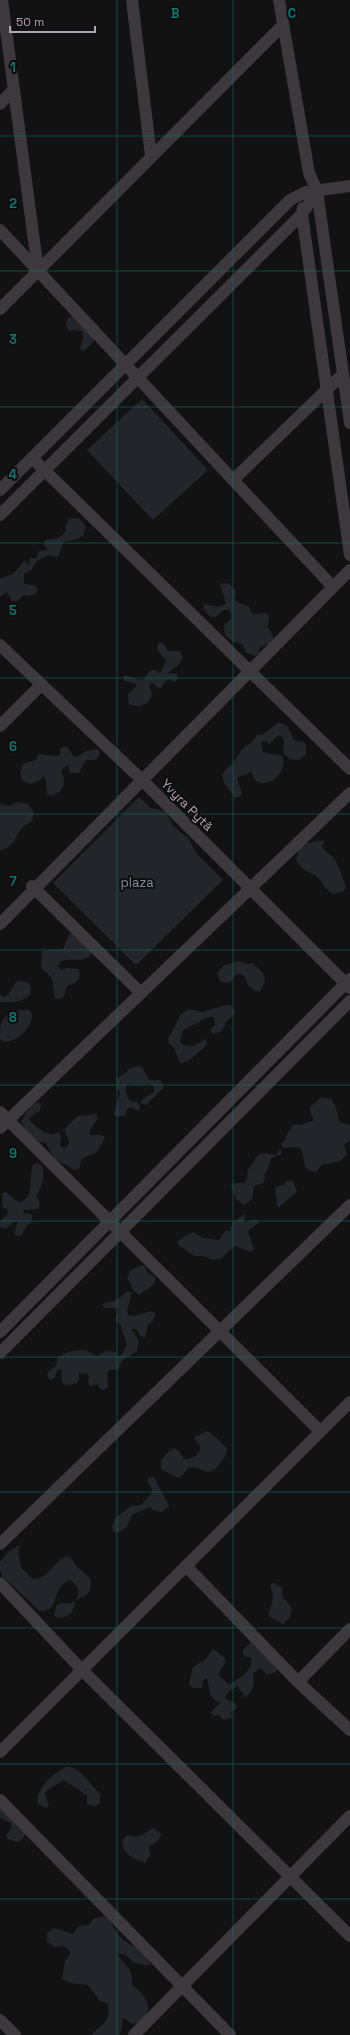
<svg xmlns="http://www.w3.org/2000/svg" width="350" height="2035" viewBox="0 0 350 2035" font-family="'Space Grotesk',sans-serif">
	<style>
		.green { fill: #22262a }
		.lines { fill: none; stroke-linecap: round; stroke-linejoin: round }
		.minor { stroke: #3d383c; stroke-width: 12 }
		.grid { fill: none; stroke: #0f766e; stroke-width: 1; stroke-opacity: 0.55 }
		.labels { text-anchor: middle; dominant-baseline: central; stroke-width: 4; stroke-linejoin: round; paint-order: stroke }
		.street-label { font-size: 13px; fill: #b3a4b2; stroke: #0e0d0d }
		.park-label { font-size: 13px; fill: #7c8e9d; stroke: #0e0d0d }
		.grid-label { font-size: 13px; text-anchor: middle; font-weight: bold; fill: #0f766e; stroke: #0e0d0d; stroke-width: 4; stroke-linejoin: round; paint-order: stroke }
	</style>
	<rect width="100%" height="100%" fill="#131212"/>
	<path class="green" d="M72,316l22,20v5l-10,10 -4,-2 3,-9 -1,-9 -14,-1 -2,-5 1,-7z
		M142,399l66,71 -55,50 -66,-70z
		M70,518l10,1 6,8 -3,9 -9,4 -9,1c-5,5 -3,10 -8,16l-9,-2 -12,7 -4,7 -8,5v10l10,1 3,3v5l-8,3 -5,-1 -7,6h-5l-5,-9 -7,5v-18l13,-5 12,-14 3,6 2,-8h7l1,-7 10,-1 -4,-5 1,-5c9,-1 15,-1 21,-9l-1,-5z
		M225,583l4,1 7,7 -1,9 4,3 9,3 5,8 14,-1 2,5 -2,9c5,6 8,9 4,16l-9,3 -3,3v5l-5,2 -8,-4 -4,-8 -10,-3 -7,-6 -1,-10 7,-6v-5l-2,-4h-5c-11,9 -12,11 -21,-2l1,-4 14,3 8,-3 -6,-20z
		M159,642l4,1 5,8h12c7,12 -5,15 -12,22l9,1 1,5 -4,3 -4,-3 -4,2 -6,8 -8,-6 -3,2 3,9c-3,11 -12,15 -23,10l-1,-10 7,-6 1,-4 -11,-3 -2,-4 2,-2 14,5 5,-1c4,-7 8,-13 16,-6l3,-4 3,-9c-6,-6 -11,-10 -7,-18z
		M279,722l8,4 7,14 9,2 3,3v10l-8,5 -9,-1 -6,-7c0,-7 4,-12 -3,-17l-4,2 -7,7 -3,-3 -5,1 2,10 19,4c7,13 -11,32 -24,26 -4,-1 -5,-6 -7,-10l-14,6 5,15 -2,4 -5,1 -11,-15 -2,-9 13,-14 8,-12 9,-6 5,-7h5z
		M64,746l4,2 5,8 4,1 9,-6 11,-2 3,4c-2,8 -7,7 -14,7l-7,13h-9l-2,-8 -7,5c6,12 3,22 -10,26l-4,-2 -1,-14 -3,-4 -2,4 -9,4 -9,-3 -3,-8 3,-9 15,-5 -1,-5 19,2 5,-2 -1,-5z
		M139,797l12,11 14,3 8,15 16,13 7,14 27,27 -87,85 -83,-82z
		M18,802l10,2 6,8 -2,9 -8,5 -6,7 -4,9 -7,6 -7,2v-46l9,2z
		M325,840l-3,8c3,3 7,5 10,8 4,2 13,27 14,32l-4,4 -9,2c-7,-4 -10,-11 -15,-16 -14,-10 -30,-12 -16,-34z
		M73,932l18,19 -1,5c-10,8 -19,0 -30,6l-2,5 3,3 5,-2 13,1c2,11 -2,14 -12,17l-3,10 -4,3h-4c-6,-14 2,-19 -13,-29l-2,-4 1,-15 21,-2 6,-14z
		M238,961l9,3 5,-1 11,10 2,9 -5,9h-5l-7,-6 -3,-9 -4,-2 -5,1 -6,8 -9,-1 -4,-9 6,-7z
		M20,981l9,2c9,19 -17,20 -29,19v-8l4,3 4,-2 8,-13z
		M226,1005h4l6,7 -10,10 -4,9 -10,3 -2,-5 4,-3 1,-5 -2,-4h-5l-26,14 -2,10 3,4 10,1 13,-7 1,5c-7,7 -19,20 -27,19l-7,-17 -4,-2 -1,-5 13,-25 8,-5 13,3z
		M20,1010h9l3,4c0,15 -14,27 -28,28l-4,-3c0,-18 1,-24 20,-29z
		M136,1066l6,1 7,13h10l4,3v5l-17,17 -5,-1 1,-5 12,-7v-5l-4,-3 -15,1 -8,-1c-3,9 0,18 10,18l3,4 -1,5 -9,-4 -4,3v5l-9,2 -3,-3 6,-22 -3,-3 -1,-10 12,-8 -2,-1z
		M321,1097l10,2 5,8 3,15 11,3v15l-6,5 3,9 -7,7 -18,4 -6,7c-15,0 -10,-13 -15,-23l-4,-2 -14,1 -2,-4 6,-6 -2,1 7,-13 4,-2 5,1 13,-5 -4,-8v-5z
		M39,1102l2,2 -1,7 -10,6 -1,3c8,7 19,19 30,12l2,5 -1,9 4,2 4,-2 1,-4 -5,-13 14,-13 19,-2v5l-7,11v5h10l5,2 -7,14 -17,8 -1,9 -5,2 -20,-11 -9,-16c-14,-2 -19,-9 -25,-22l11,-16z
		M283,1150l-3,5 -9,3 -4,13 -3,4 1,4 -2,4 -9,3 -2,13 -8,6 -8,-6 -5,-14 4,-2h8l4,-3 1,-10 10,-15 4,-2 14,2 2,-4z
		M34,1163l6,1c7,9 3,22 -4,31l4,9 -2,5 -14,1 -1,4 5,-1 4,2c1,6 -1,9 -6,11l-4,9 -4,1 -4,-1 4,-14 -5,1 -7,7 -6,-2v-6l8,-7 -1,-5 -4,-2 -1,-14 4,-1 12,10c19,-2 9,-26 16,-39z
		M291,1180l2,1 4,11 -18,15 -2,-1 -2,-19 11,-3 -2,-2z
		M245,1214l-1,9 13,-4 2,4 -8,5 -3,4 6,17 -4,3 -14,-6c-11,4 -9,13 -23,14l-9,-4h-10l-17,-12 2,-4 14,-8 10,6 16,2 6,-9h5l3,-9z
		M141,1265l4,1 3,7 8,5 -3,7 -14,10 -7,-6 -1,-5 -4,-5 3,-8z
		M127,1292h5l-5,18 1,5 5,1 19,-5 4,3 -4,8 -4,2 -3,13 -5,-1 -4,-7h-5l8,12 -2,10 -15,10 -4,9h-9l-2,4 1,13 -4,3 -4,-1 -2,-5 -8,2 -2,-4 1,-5 -2,-4 -5,1 -3,-2v9l-4,3 -9,1 -4,-3v-13l-5,1 -2,8 -5,2 -3,-4 1,-4 8,-6 2,-9 13,-6 14,-1 12,6 9,-5 10,1 2,4 4,-2 5,-9 -7,-21 -4,-3v-5l3,-4 -1,-4h-13l-3,-4 14,-4z
		M207,1431c2,0 20,16 20,18 1,5 -10,20 -15,22 -8,3 -13,-6 -24,-3l-6,8 -4,2 -17,-9v-9l9,-10 5,-2 4,3 5,8c7,1 17,-4 16,-13 -1,-2 -4,-6 -6,-8z
		M154,1477l15,29 -7,6 -9,-2 -3,-3 -18,8 -5,12 -8,5h-5l-2,-5 3,-9 16,-12 10,-1 10,-11 1,-5 -5,-8 2,-3z
		M18,1546h3l-3,3 3,19 12,11c17,0 20,-18 34,-23 5,2 6,5 9,9 5,7 22,14 12,28 -3,4 -9,4 -13,8 -1,11 -6,16 -16,17l-5,-2 2,-10 4,-3c3,0 8,1 11,0 11,-4 8,-19 -1,-23 -21,9 -9,32 -30,31l-37,-34 -3,-7v-8l9,-11z
		M274,1583l8,5 1,9 9,12 -2,8 -7,7 -13,-7 -2,-4c5,-12 7,-16 2,-28z
		M253,1640l24,28 -1,4 -9,3 -6,-7 -8,5c0,10 2,19 -8,24l-8,-11 -11,8v5l9,4 2,5 -7,5 3,4 -9,3 -6,-5 -4,1 -4,-3 11,-11c-13,-2 -11,-14 -14,-24l-4,2 -1,8h-9l-4,-4 4,-17 12,-7 8,-11 12,9v5l-5,8 -1,4 10,10c10,-7 25,-14 22,-28h-5l-3,-3v-4z
		M66,1767c15,0 23,17 34,27v9l-4,3 -9,-2v-9l-4,-1 -3,-4 -17,-10 -17,11 -1,5 4,8 -2,4 -9,-4c-3,-15 15,-31 28,-37z
		M0,1808l9,7 8,12 6,1 3,3c-1,6 -3,8 -9,11l-9,-3 -2,-4 6,-7 -1,-5 -11,-5z
		M154,1828l8,6 -5,8 -8,4 1,9 -4,8c-13,-5 -23,-8 -24,-23l6,-5 9,2z
		M105,1916c10,8 8,15 16,22 14,12 23,6 29,27 -11,0 -17,-2 -24,-10l-9,-2c7,14 17,14 15,32 14,11 24,23 8,39l-9,-1 -8,-5 -3,17h-29c11,-12 20,-11 17,-31l-9,-4 -11,-15 -18,-2 -8,-4 3,-18 6,-9 -7,-6 -9,1 -8,-5v-9l7,-5 19,6 6,-8 9,-1 7,-7z"/>
	<g class="lines">
		<path class="minor" d="M2,0l36,271
			M132,0l19,156
			M279,0l30,173 8,18 33,232
			M0,104l14,-15
			M303,208l-1,6 48,341
			M0,230l333,357
			M0,309l283,-284
			M32,458l318,311
			M233,480l110,-106
			M0,490l290,-290 16,-8 44,-6
			M0,515l302,-301 15,-23
			M0,645l142,135 208,208
			M0,726l41,-41
			M32,886l109,107
			M0,924l350,-354
			M0,1112l320,319
			M0,1128l350,-335
			M0,1332l350,-353
			M0,1353l350,-352
			M0,1544l350,-339
			M186,1566l112,116 52,48
			M0,1583l82,87 268,266
			M298,1682l52,-53
			M0,1752l350,-350
			M0,1800l230,235
			M0,2020l15,15
			M134,2035l216,-219"/>
	</g>
	<path class="grid" d="M117,0v2035M233,0v2035M0,136h350M0,271h350M0,407h350M0,543h350M0,678h350M0,814h350M0,950h350M0,1085h350M0,1221h350M0,1357h350M0,1492h350M0,1628h350M0,1764h350M0,1899h350"/>
	<g class="labels">
		<g class="street-label">
			<text transform="translate(187 805) rotate(45)">Yvyra Pytã</text>
		</g>
		<g class="park-label">
			<text x="137" y="882">plaza</text>
		</g>
	</g>
	<g class="grid-label">
		<text x="175" y="18">B</text>
		<text x="292" y="18">C</text>
		<text x="13" y="72">1</text>
		<text x="13" y="208">2</text>
		<text x="13" y="344">3</text>
		<text x="13" y="479">4</text>
		<text x="13" y="615">5</text>
		<text x="13" y="751">6</text>
		<text x="13" y="886">7</text>
		<text x="13" y="1022">8</text>
		<text x="13" y="1158">9</text>
	</g>
	<path d="M10 26v6h85v-6" fill="none" stroke="#b3a4b2" stroke-width="2"/>
	<text x="16" y="26" font-size="12" fill="#b3a4b2" stroke="#0e0d0d" stroke-width="3" paint-order="stroke">50 m</text>
</svg>
